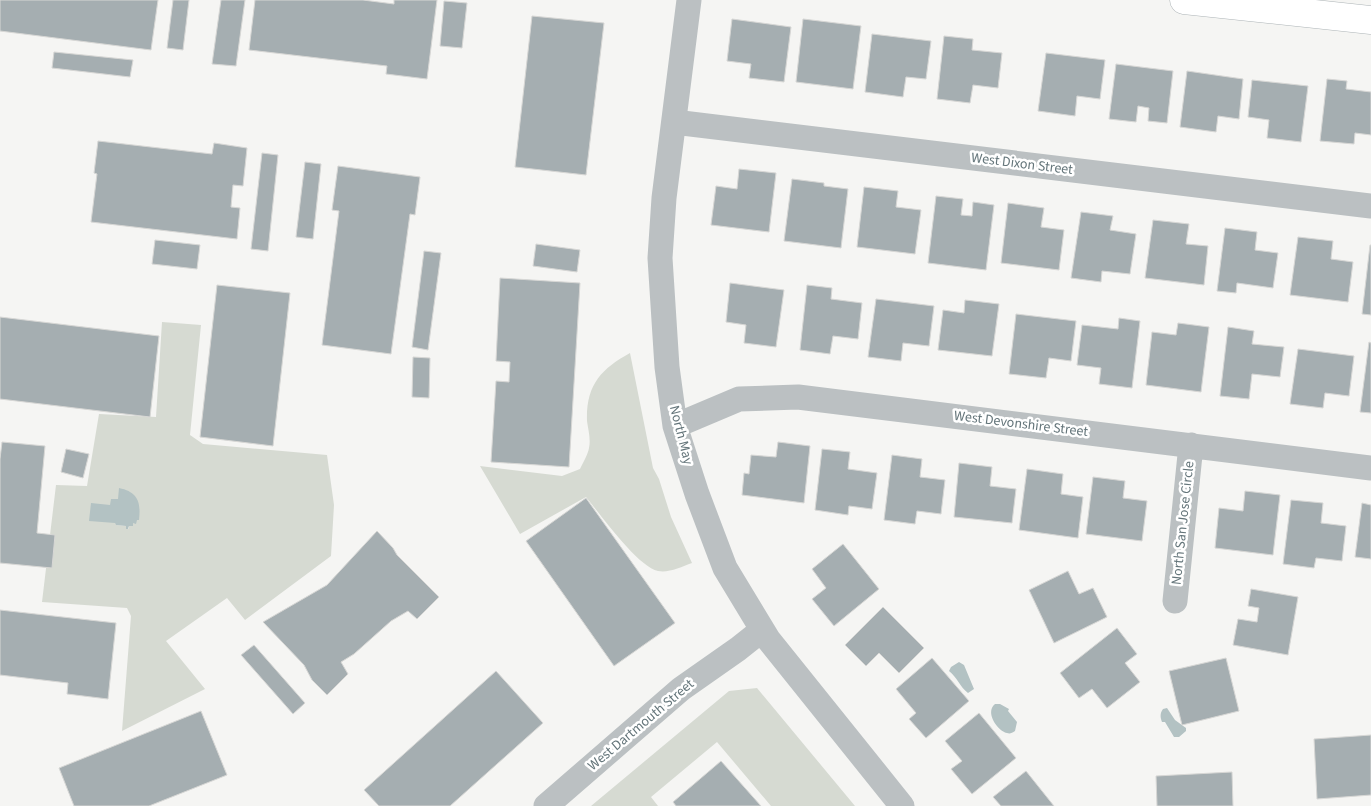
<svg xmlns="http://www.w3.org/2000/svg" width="1371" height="806" viewBox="0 0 1371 806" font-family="'Source Sans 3',sans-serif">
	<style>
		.green { fill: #d6dad2; fill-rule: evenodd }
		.water { fill: #b3c2c3 }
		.building { fill: #a5aeb1; stroke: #d7d7d5 }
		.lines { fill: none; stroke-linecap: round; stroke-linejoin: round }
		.secondary-casing { stroke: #adb4b7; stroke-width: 29 }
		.street { stroke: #bbc0c2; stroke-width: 25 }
		.secondary { stroke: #fff; stroke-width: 28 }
		.labels { text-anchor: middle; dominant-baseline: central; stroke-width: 5; stroke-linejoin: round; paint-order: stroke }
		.street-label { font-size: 14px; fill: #64757a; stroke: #fff }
	</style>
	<rect width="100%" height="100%" fill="#f5f5f3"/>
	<path class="green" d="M162,322l39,3 -11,110 13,9 124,11 7,50 -3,51 -86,64 -18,-22 -61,43 39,48 -83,42 9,-115 -4,-8 -85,-6 14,-117 31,1 12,-72 57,3zM118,499l11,27v3l-3,-3 -10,-1 -5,-20z
		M630,353l23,115 6,11 12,38 21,46c-11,4 -23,10 -34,8 -20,-4 -58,-57 -72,-74l-66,37 -40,-68 82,10 18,-7c3,-6 8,-15 9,-21 2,-9 -1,-19 -2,-27 -1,-36 14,-52 43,-68z
		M757,688l98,118h-84l-54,-64 -66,55 7,9h-67l138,-115z"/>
	<path class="water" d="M119,488c19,4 22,14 20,32h-2l-1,4 -3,-1v3h-4l-1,3h-2v-3l-10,-1 -1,-2 -26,-2 2,-18 19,2 1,-6h7z
		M959,662l5,3 10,24 -6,4c-8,-6 -11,-16 -19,-22l2,-4z
		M995,704h5l9,5 -1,2 9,11 -2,9c-3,2 -5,3 -8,2 -8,-1 -23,-20 -12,-29z
		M1167,708l8,12 11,8v3l-7,6h-5l-9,-15h-3c-2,-5 -2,-9 1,-13z"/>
	<path class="building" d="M0,0h158l-7,50 -151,-19z
		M173,0h16l-6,50 -16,-2z
		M221,0h24l-9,66 -24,-2z
		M255,0h108l31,4v-4h43l-10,79 -41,-5 1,-8 -138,-16z
		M444,1l23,2 -5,45 -22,-2z
		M532,16l72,7 -18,152 -71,-8z
		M732,19l59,8 -7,55 -35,-4 2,-14 -24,-3z
		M803,19l58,7 -8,63 -57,-7z
		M872,34l59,7 -5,38 -20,-2 -3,20 -38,-5z
		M944,36l29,3 -1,11 30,3 -4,35 -25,-3 -3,18 -33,-4z
		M54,52l79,8 -3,17 -78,-9z
		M1046,53l59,7 -5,39 -23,-3 -2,20 -37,-5z
		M1116,64l57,7 -6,52 -19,-2 1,-13 -11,-2 -2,16 -27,-3z
		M1187,71l56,8 -4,40 -21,-3 -2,16 -36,-5z
		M1327,79l20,2 -1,8 25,3v43l-16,-2 -1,11 -34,-3z
		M1252,80l56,6 -7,56 -34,-4 2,-18 -21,-3z
		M98,141l114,13 2,-11 33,5 -4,38 -10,-1 -2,22 9,1 -3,31 -146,-17 6,-48 -3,-1z
		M262,153l16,2 -10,96 -17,-2z
		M305,162l16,2 -8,75 -17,-2z
		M338,166l82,11 -5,38 -5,-1 -19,140 -69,-9 17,-134 -7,-1z
		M739,169l37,4 -7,59 -58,-7 5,-39 21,3z
		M792,179l32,4v3l24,3 -7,59 -57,-7z
		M864,187l34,4 -2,16 25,3 -6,44 -58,-7z
		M936,196l27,3 -2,16 11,1 1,-14 21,3 -8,65 -58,-7z
		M1008,203l36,5 -3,19 23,3 -5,40 -58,-7z
		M1081,212l32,4 -3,14 26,4 -6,40 -28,-3 -1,11 -30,-4z
		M1153,220l36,4 -3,20 22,2 -4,39 -59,-7z
		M1225,228l32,4 -2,18 23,3 -5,35 -36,-5 -1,10 -19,-2z
		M1298,237l35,4 -2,18 22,3 -5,40 -58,-7z
		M155,240l45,5 -3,24 -45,-5z
		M536,244l44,6 -3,22 -44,-6z
		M1370,245h1v70l-9,-1z
		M424,251l17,2 -13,97 -16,-3z
		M500,278l80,5 -11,184 -78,-5 5,-81 13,1 1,-20 -14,-1z
		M730,283l54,7 -8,57 -32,-4 2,-18 -20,-3z
		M217,285l73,8 -17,153 -73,-9z
		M807,285l25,3 -1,11 31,4 -4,36 -25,-3 -3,18 -30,-4z
		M876,299l58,7 -5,40 -26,-3 -2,18 -33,-4z
		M965,300l34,4 -7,52 -54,-6 5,-40 21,3z
		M1016,314l60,7 -5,40 -22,-3 -3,20 -37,-4z
		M0,317l159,19 -9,81 -150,-18z
		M1119,318l21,3 -8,67 -33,-4 2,-16 -24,-3 5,-40 36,4z
		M1178,323l31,4 -8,65 -55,-7 6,-53 24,3z
		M1228,327l26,4 -2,13 32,3 -4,30 -28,-3 -3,25 -29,-3z
		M1369,342l2,1v70l-11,-1z
		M1298,349l56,7 -5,40 -24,-3 -2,15 -33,-4z
		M413,357l17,1 -1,40 -17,-1z
		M2,442l43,4 -8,87 18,2 -3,33 -52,-5v-104z
		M778,442l32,4 -6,57 -62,-8 2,-22 5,1 2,-19 25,2z
		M66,449l23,5 -6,24 -22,-6z
		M822,449l28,3 -2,17 29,4 -5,36 -23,-3 -1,9 -33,-5z
		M892,455l30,4 -2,18 25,3 -4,34 -24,-3 -2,13 -31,-4z
		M959,463l33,4 -2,19 26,3 -4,34 -58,-6z
		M1027,469l36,5 -2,20 22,3 -5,41 -59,-8z
		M1093,477l32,4 -2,17 24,3 -5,40 -56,-7z
		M1245,491l35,4 -7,60 -58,-7 4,-40 24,3z
		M586,498l89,125 -61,43 -88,-125z
		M1291,500l32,3 -2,20 25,3 -4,35 -26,-3 -2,10 -31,-4z
		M1362,503l9,2v54l-16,-2z
		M377,531l16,17 4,7 42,42 -22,22 -9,-8 -17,10 -37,33 -13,8 7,12 -21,21 -15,-15 -8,-15 -41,-43 64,-37z
		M843,544l36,45 -45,37 -22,-27 14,-11 -14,-19z
		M1068,571l11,23 14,-6 14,29 -53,26 -25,-53z
		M1251,589l47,8 -10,58 -55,-10 5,-26 19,3 2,-14 -11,-2z
		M883,607l41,41 -25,25 -20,-20 -13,13 -21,-21z
		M0,610l116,13 -8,76 -41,-5 1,-11 -68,-8z
		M1117,628l20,26 -12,9 15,19 -33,26 -15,-19 -13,9 -19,-25z
		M254,645l51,58 -12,11 -52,-59z
		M932,658l37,43 -43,37 -17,-19 7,-6 -20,-24z
		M1226,658l13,53 -57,14 -13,-54z
		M496,671l47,52 -93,83h-71l-15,-16z
		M201,711l26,64 -78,31h-75l-15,-38z
		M979,713l37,45 -44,36 -21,-25 11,-8 -17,-20z
		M1371,735v60l-54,4 -3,-60z
		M721,761l40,45h-85l-3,-4z
		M1026,771l28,35h-53l-8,-9z
		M1232,772l1,34h-76l-1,-30z"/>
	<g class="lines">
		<g class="secondary-casing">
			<path id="secondary" d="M1184,0l187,20"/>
		</g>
		<path class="street" d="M689,0l-25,198 -4,60 7,109 8,59 22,68 28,74 43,71 134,167
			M674,122l697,84
			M675,426l64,-27 59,-2 573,71
			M1175,601l16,-156
			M546,806l135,-117 57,-40 24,-19"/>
		<use href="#secondary" class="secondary"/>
	</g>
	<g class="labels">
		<g class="street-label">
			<text transform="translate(1022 164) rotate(7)">West Dixon Street</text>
			<text transform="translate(1021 424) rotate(7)">West Devonshire Street</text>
			<text transform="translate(681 435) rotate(76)">North May</text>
			<text transform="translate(1183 523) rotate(-84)">North San Jose Circle</text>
			<text transform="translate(641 725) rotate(-40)">West Dartmouth Street</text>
		</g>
	</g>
</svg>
